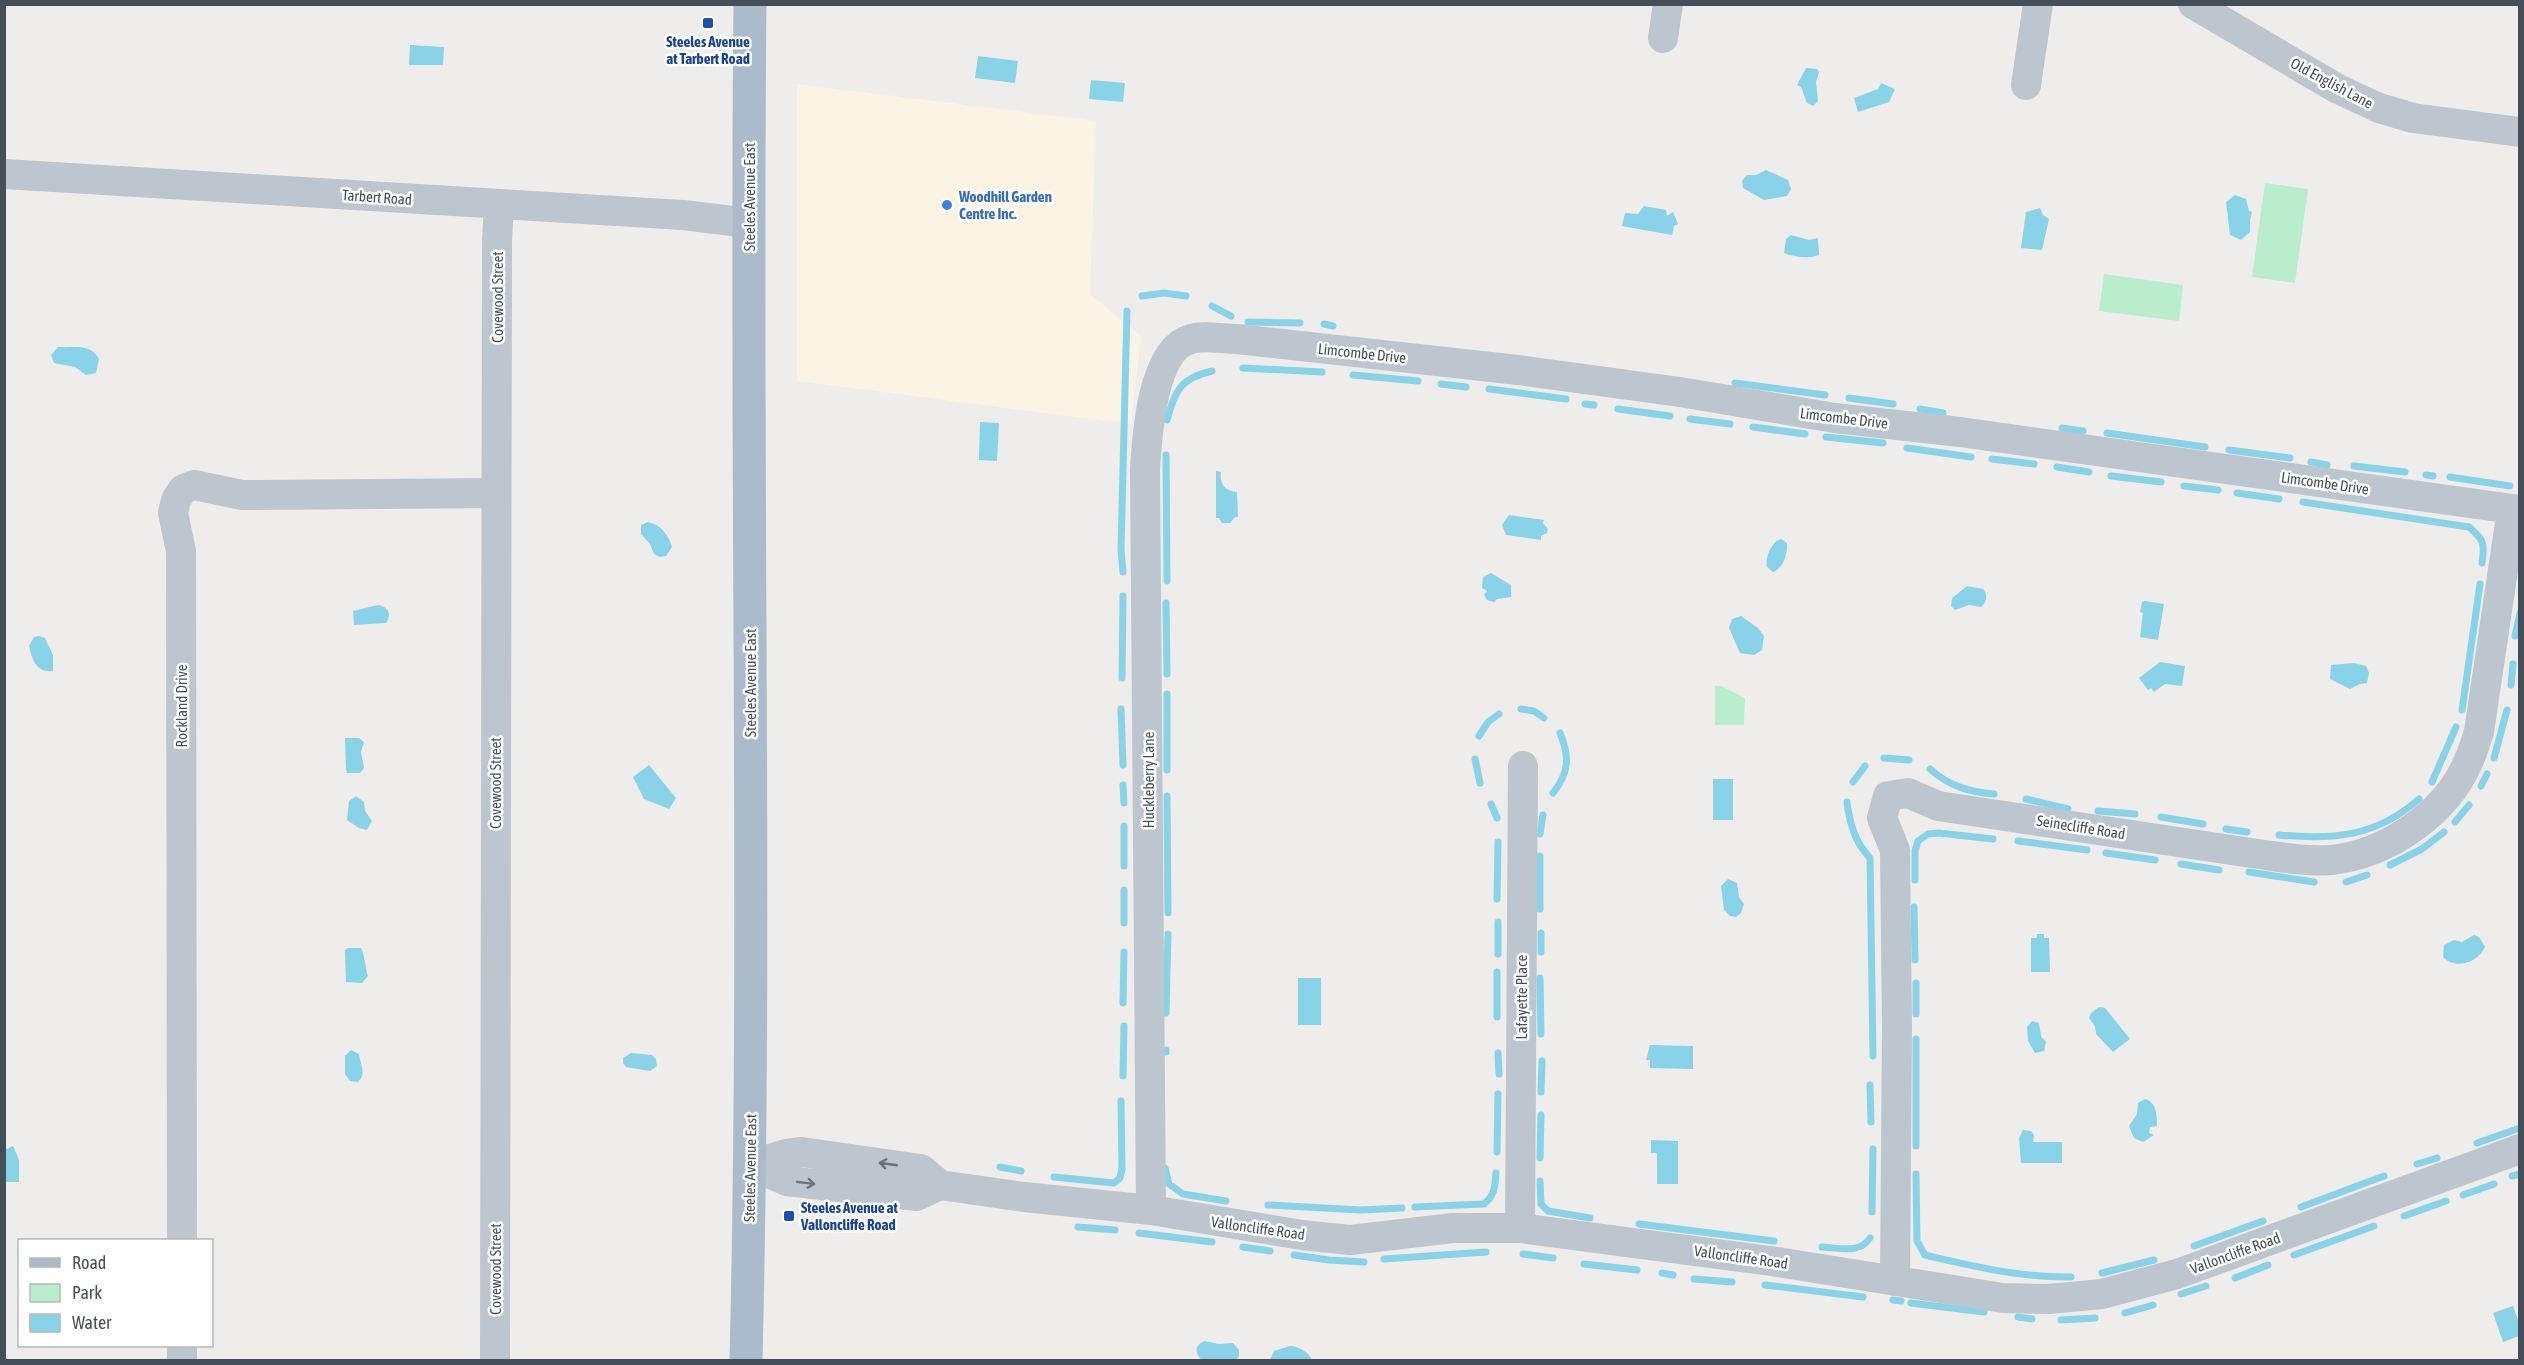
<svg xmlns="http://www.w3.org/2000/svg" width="2524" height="1365" viewBox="0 0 2524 1365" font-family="'Asap Condensed',sans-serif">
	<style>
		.commercial { fill: #fbf4e4 }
		.green { fill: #baecce }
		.water { fill: #88d3e8 }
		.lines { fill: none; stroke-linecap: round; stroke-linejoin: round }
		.stream { stroke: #88d3e8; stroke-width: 7 }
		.minor { stroke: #bdc6ce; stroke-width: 30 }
		.major { stroke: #acbbcb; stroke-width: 33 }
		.oneway { stroke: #69737c }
		.transit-dot { fill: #1a4fb4; stroke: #fff; stroke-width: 2 }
		.shop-dot { fill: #3f7fe0; stroke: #fff; stroke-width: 2 }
		.labels { text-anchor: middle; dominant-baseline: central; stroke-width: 5; stroke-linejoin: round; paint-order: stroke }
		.transit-label { font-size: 15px; font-weight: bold; fill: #164399; stroke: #fff }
		.street-label { font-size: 15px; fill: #454f59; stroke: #fff }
		.shop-label { font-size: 15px; font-weight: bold; fill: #366cbe; stroke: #fff; text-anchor: start }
	</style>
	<rect width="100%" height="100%" fill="#efecec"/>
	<path class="commercial" d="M797,84l299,37 -6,173 51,42 -10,88 -334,-43z"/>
	<path class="green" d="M2265,183l43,6 -13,94 -43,-6z
		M2104,274l79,11 -4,36 -80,-10z
		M1715,686h6l24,12 -1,27h-29z"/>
	<path class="water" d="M410,45l34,2 -1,18h-34z
		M978,56l40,5 -3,22 -40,-5z
		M1806,68l11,1 2,3 -3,10 2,19 -5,5 -6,-3 -6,-16 -4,-2z
		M1091,80l34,3 -2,19 -34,-3z
		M1881,83l14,6 -6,13 -31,10 -4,-14 24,-9z
		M1766,170l22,10 3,9 -4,7 -23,4 -21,-12 -1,-7 5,-6h9z
		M2235,195l11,4 3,12 3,1 -2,8v12l-9,8 -11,-5 -4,-33z
		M1644,206l22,4 1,6 6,-4 5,12 -4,2 -2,9 -50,-9 3,-13 13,1z
		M2040,208l3,7 6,4 -7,31 -21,-2 5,-36z
		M1791,235l18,5 9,-2 1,17c-10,4 -25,2 -35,-2l2,-14z
		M58,347c15,1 33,-4 41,12l-3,14 -10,2 -11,-8 -21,-4 -3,-8z
		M980,422l19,1 -2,38 -18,-1z
		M1216,471l5,1c-2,12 4,19 16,20l1,25h-3l-5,6h-8l-3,-5h-3z
		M1509,515l35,5 -1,3 5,6 -1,4 -6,3v4l-35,-5 -4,-10z
		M648,522c13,3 20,12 24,25l-6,9 -6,1 -6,-3 -4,-10 -9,-10v-9z
		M1781,539l6,4c1,10 -4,26 -14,29l-6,-5c-2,-9 4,-25 14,-28z
		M1491,573l20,12v12l-14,2 -3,3 -7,-2 -3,-5 3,-4 -5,-3 1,-11z
		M1967,586l16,3c5,6 4,13 -2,18l-12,-2 -14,5 -4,-4 1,-8z
		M2145,601l19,3 -6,36 -18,-3 3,-24 -3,-1 2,-10z
		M378,605c11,2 14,10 8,18l-32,2 -1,-14z
		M1741,616l17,12 6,8 -2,14 -8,5 -14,-2 -11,-25 3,-9z
		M39,636l6,2 8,17v16c-17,2 -21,-12 -24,-25l5,-9z
		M2160,662l25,4 -3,20 -17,-2 -11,8 -3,-4 -3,2 -9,-12z
		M2354,663l12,3 3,7 -2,10 -7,1 -10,5 -20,-10 1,-14z
		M345,738h14l5,4 -3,10 3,16 -4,5h-13l-1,-4z
		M649,765l27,33 -7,11 -25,-10 -11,-22z
		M1713,779h20v41h-20z
		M356,796l8,6 1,9 7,10 -5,9 -8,-2 -12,-8 2,-19z
		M1728,879l9,4 2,14 5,7 -3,9 -5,4 -6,-1 -6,-6 -3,-24z
		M2037,934h7v4h5l1,34h-19v-34h6z
		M2474,935l5,2 6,10c-7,16 -30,23 -42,10l1,-12 10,-5 8,2z
		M348,948h13c3,4 5,23 7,28l-6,7 -16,-1 -1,-32z
		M1298,978h23v47h-23z
		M2099,1007l6,1 25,31 -17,13 -17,-18 -1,-8 -6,-8 2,-5z
		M2032,1021l7,2 2,13 5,6 -2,9 -9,2 -7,-12 -1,-14z
		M1650,1045l43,1v23l-43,-1v-8h-4z
		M351,1050l8,4c1,10 8,20 -1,28l-8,-1 -5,-7v-18z
		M631,1053l21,2 4,4 1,7 -7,5 -24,-4 -3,-4v-5z
		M2145,1099c12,4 12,16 12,27l-7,1 -1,6 5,2 -11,7 -9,-4 -5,-12 8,-12 1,-11z
		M2023,1130l8,1 3,4 -1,7h29v21h-41l-2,-25z
		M1651,1140l27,1v43h-21v-31h-6z
		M13,1146l6,14v22h-14v-32z
		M2513,1306l6,17v13l-16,6 -10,-29z
		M1205,1341l14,3 14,-1 6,7v6l-3,4h-34c-8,-7 -7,-16 3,-19z
		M1290,1346c8,0 20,7 22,14h-42l4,-9z"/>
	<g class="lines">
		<path class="stream" d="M1142,296l22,-3 22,3
			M1212,306l19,10
			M1248,322l52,1
			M1324,324l9,2
			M1243,368l79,4
			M1353,375l65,6
			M1735,383l90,12
			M1441,384l25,3
			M1489,389l77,10
			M1849,398l44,6
			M1585,404l9,1
			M1618,409l52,7
			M1920,409l23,4
			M1690,419l40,5
			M1167,420c8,-30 14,-42 45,-49
			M1753,427l52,7
			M2062,428l21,3
			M2107,433l98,14
			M1826,437l57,6
			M1907,448l64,9
			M2229,450l61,8
			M1166,455l1,126
			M1992,459l42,5
			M2311,462l16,3
			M2354,466l51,6
			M2057,467l32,5
			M2426,475l7,1
			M2111,476l50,6
			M2450,477l60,9
			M2184,486l34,4
			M2237,493l42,6
			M2303,502l166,25c15,13 16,16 13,36
			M1123,572l-2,-23 6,-238
			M1166,603l1,71
			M2515,636l5,-23
			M1122,678l1,-82
			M2511,685l2,-21
			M1167,694v76
			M1121,709l2,56
			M1521,709l13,2 10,7
			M2462,710l18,-126
			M1479,736l9,-14 11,-8
			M1884,758l25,2
			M2494,758l13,-48
			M1475,759l5,24
			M1930,769c19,17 39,23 64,25
			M1853,782l12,-16
			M2432,782l24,-55
			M1123,785l1,18
			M2481,786l6,-12
			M1553,793c16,-20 17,-36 7,-60
			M1167,796l1,117
			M2026,799l42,10
			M1847,802c3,23 8,40 23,56l3,198
			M1491,804l6,14
			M2098,811l37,3
			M2161,817l42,7
			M2455,822l14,-17
			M1124,826v40
			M2226,829l21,3
			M1540,834l3,-19
			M2279,835c54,5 97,2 140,-36
			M2018,841l69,9
			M2106,853l49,7
			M1540,856v53
			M2181,864l38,6
			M2390,865l32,-16 22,-17
			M2249,872l65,10
			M1915,880v-29l3,-10 10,-7 11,-1 54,6
			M2346,882l21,-7
			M1124,890v33
			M1497,899l1,-57
			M1914,907l1,53
			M1541,933v19
			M1498,954v-32
			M1497,972v45
			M1540,978l1,56
			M1916,983v31
			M1123,1003l1,-51
			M1166,1013l2,-79
			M1166,1052v-2
			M1498,1053l1,21
			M1123,1076l1,-50
			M1870,1085l1,37
			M1541,1092l1,-31
			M2477,1143l43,-15
			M1916,1146v-107
			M1497,1152l1,-58
			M1540,1158l1,-43
			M2417,1164l20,-6
			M1000,1167l21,4
			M1165,1168l4,16 14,10 43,7
			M1916,1174l1,67 8,14c48,11 96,23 146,22
			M2512,1176l8,-2
			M1054,1177l60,6 6,-5 2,-9 -1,-68
			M1540,1181l1,23 7,7 42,7
			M2463,1195l31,-11
			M1268,1205l93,5 41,-2
			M1415,1207l69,-3c11,-9 11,-18 12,-31
			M2301,1207l83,-31
			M1872,1212l1,-63
			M2404,1216l42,-15
			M1639,1224l135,17
			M1078,1227l37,3
			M1139,1233l73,9
			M2194,1246l69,-25
			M1243,1247l27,4
			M1822,1247c17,1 38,7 48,-9
			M1523,1254l30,4
			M1294,1255l35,5 35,2
			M2294,1255l80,-29
			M1384,1259l102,-7
			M1584,1264l53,6
			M1662,1273l11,2
			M2102,1273l52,-13
			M2235,1278l33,-13
			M1694,1279l38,3
			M1765,1285l98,12
			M2181,1294l25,-8
			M1893,1300l8,1
			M1911,1303l73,9
			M2125,1313l28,-8
			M2018,1317l14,2
			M2061,1320l34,-2"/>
		<path class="minor" d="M2193,4l145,85 41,19 34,10 107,14
			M1663,38l5,-34
			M2026,85l12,-81
			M4,174l679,41 66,8
			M751,1165l36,16 129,15 24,-11 84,12 127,13 151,25 48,5 103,-12h67l251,33 232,37 46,1 53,-5 75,-20 343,-125
			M751,1165l35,-11 16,-2 119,17 19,16
			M1151,1210l-6,-741c2,-32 7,-120 46,-130 13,-4 32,0 46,0l281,31 162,22 155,26 125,14 560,78
			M1520,1228l3,-462
			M182,1240l-1,-689 -8,-38 3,-13 7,-11 11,-4 48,10 253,-2
			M1895,1281l2,-255 -2,-176 -13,-32 6,-22 20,-3 30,13 320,48c23,3 50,8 73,6 56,-6 115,-46 137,-98 5,-9 7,-20 11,-30l33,-223
			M182,1346v14
			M495,1360l2,-1119 2,-36"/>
		<path class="major" d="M746,1360c11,-451 -1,-904 4,-1356"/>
	</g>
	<defs><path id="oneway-shaft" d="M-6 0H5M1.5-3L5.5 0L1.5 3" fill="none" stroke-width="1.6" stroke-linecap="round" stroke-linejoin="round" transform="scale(1.5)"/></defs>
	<g class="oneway">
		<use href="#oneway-shaft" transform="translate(888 1164) rotate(-172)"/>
		<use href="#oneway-shaft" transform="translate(806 1183) rotate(7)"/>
	</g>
	<g class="transit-dot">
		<rect x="702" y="17" width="12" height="12" rx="3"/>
		<rect x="783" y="1210" width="12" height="12" rx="3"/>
	</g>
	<circle class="shop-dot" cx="947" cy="205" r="6"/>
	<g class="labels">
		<g class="transit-label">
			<text x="708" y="41">Steeles Avenue<tspan x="708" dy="17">at Tarbert Road</tspan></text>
			<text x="801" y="1207" text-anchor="start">Steeles Avenue at<tspan x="801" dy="17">Valloncliffe Road</tspan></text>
		</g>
		<g class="street-label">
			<text transform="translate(2332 83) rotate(28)">Old English Lane</text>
			<text transform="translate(377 197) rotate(4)">Tarbert Road</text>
			<text transform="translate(749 197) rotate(-90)">Steeles Avenue East</text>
			<text transform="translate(497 297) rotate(-90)">Covewood Street</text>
			<text transform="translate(1362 353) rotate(6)">Limcombe Drive</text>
			<text transform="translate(1844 418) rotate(7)">Limcombe Drive</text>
			<text transform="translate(2325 483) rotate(8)">Limcombe Drive</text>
			<text transform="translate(750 683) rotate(-90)">Steeles Avenue East</text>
			<text transform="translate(181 706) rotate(-90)">Rockland Drive</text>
			<text transform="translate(1148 780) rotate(-90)">Huckleberry Lane</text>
			<text transform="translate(495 783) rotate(-90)">Covewood Street</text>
			<text transform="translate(2081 827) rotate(9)">Seinecliffe Road</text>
			<text transform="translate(1521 997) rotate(-90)">Lafayette Place</text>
			<text transform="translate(750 1168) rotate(-89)">Steeles Avenue East</text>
			<text transform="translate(1258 1228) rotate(8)">Valloncliffe Road</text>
			<text transform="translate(2235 1253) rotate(-20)">Valloncliffe Road</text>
			<text transform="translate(1741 1257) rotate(8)">Valloncliffe Road</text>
			<text transform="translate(495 1269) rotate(-90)">Covewood Street</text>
		</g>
		<g class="shop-label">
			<text x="959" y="196">Woodhill Garden<tspan x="959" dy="17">Centre Inc.</tspan></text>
		</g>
	</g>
	<rect width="2524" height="1365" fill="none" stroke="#454f59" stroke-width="12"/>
	<rect x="18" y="1239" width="195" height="108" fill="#ffffff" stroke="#b5b9bd" stroke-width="1.5"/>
	<rect x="30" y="1258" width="30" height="9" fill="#acbbcb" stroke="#b5b9bd" stroke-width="1.5"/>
	<text x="72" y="1269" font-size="18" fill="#454f59">Road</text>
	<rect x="30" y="1284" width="30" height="18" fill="#baecce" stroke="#b5b9bd" stroke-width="1.5"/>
	<text x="72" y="1299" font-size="18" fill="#454f59">Park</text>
	<rect x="30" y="1314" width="30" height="18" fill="#88d3e8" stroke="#b5b9bd" stroke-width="1.5"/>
	<text x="72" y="1329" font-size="18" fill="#454f59">Water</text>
</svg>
